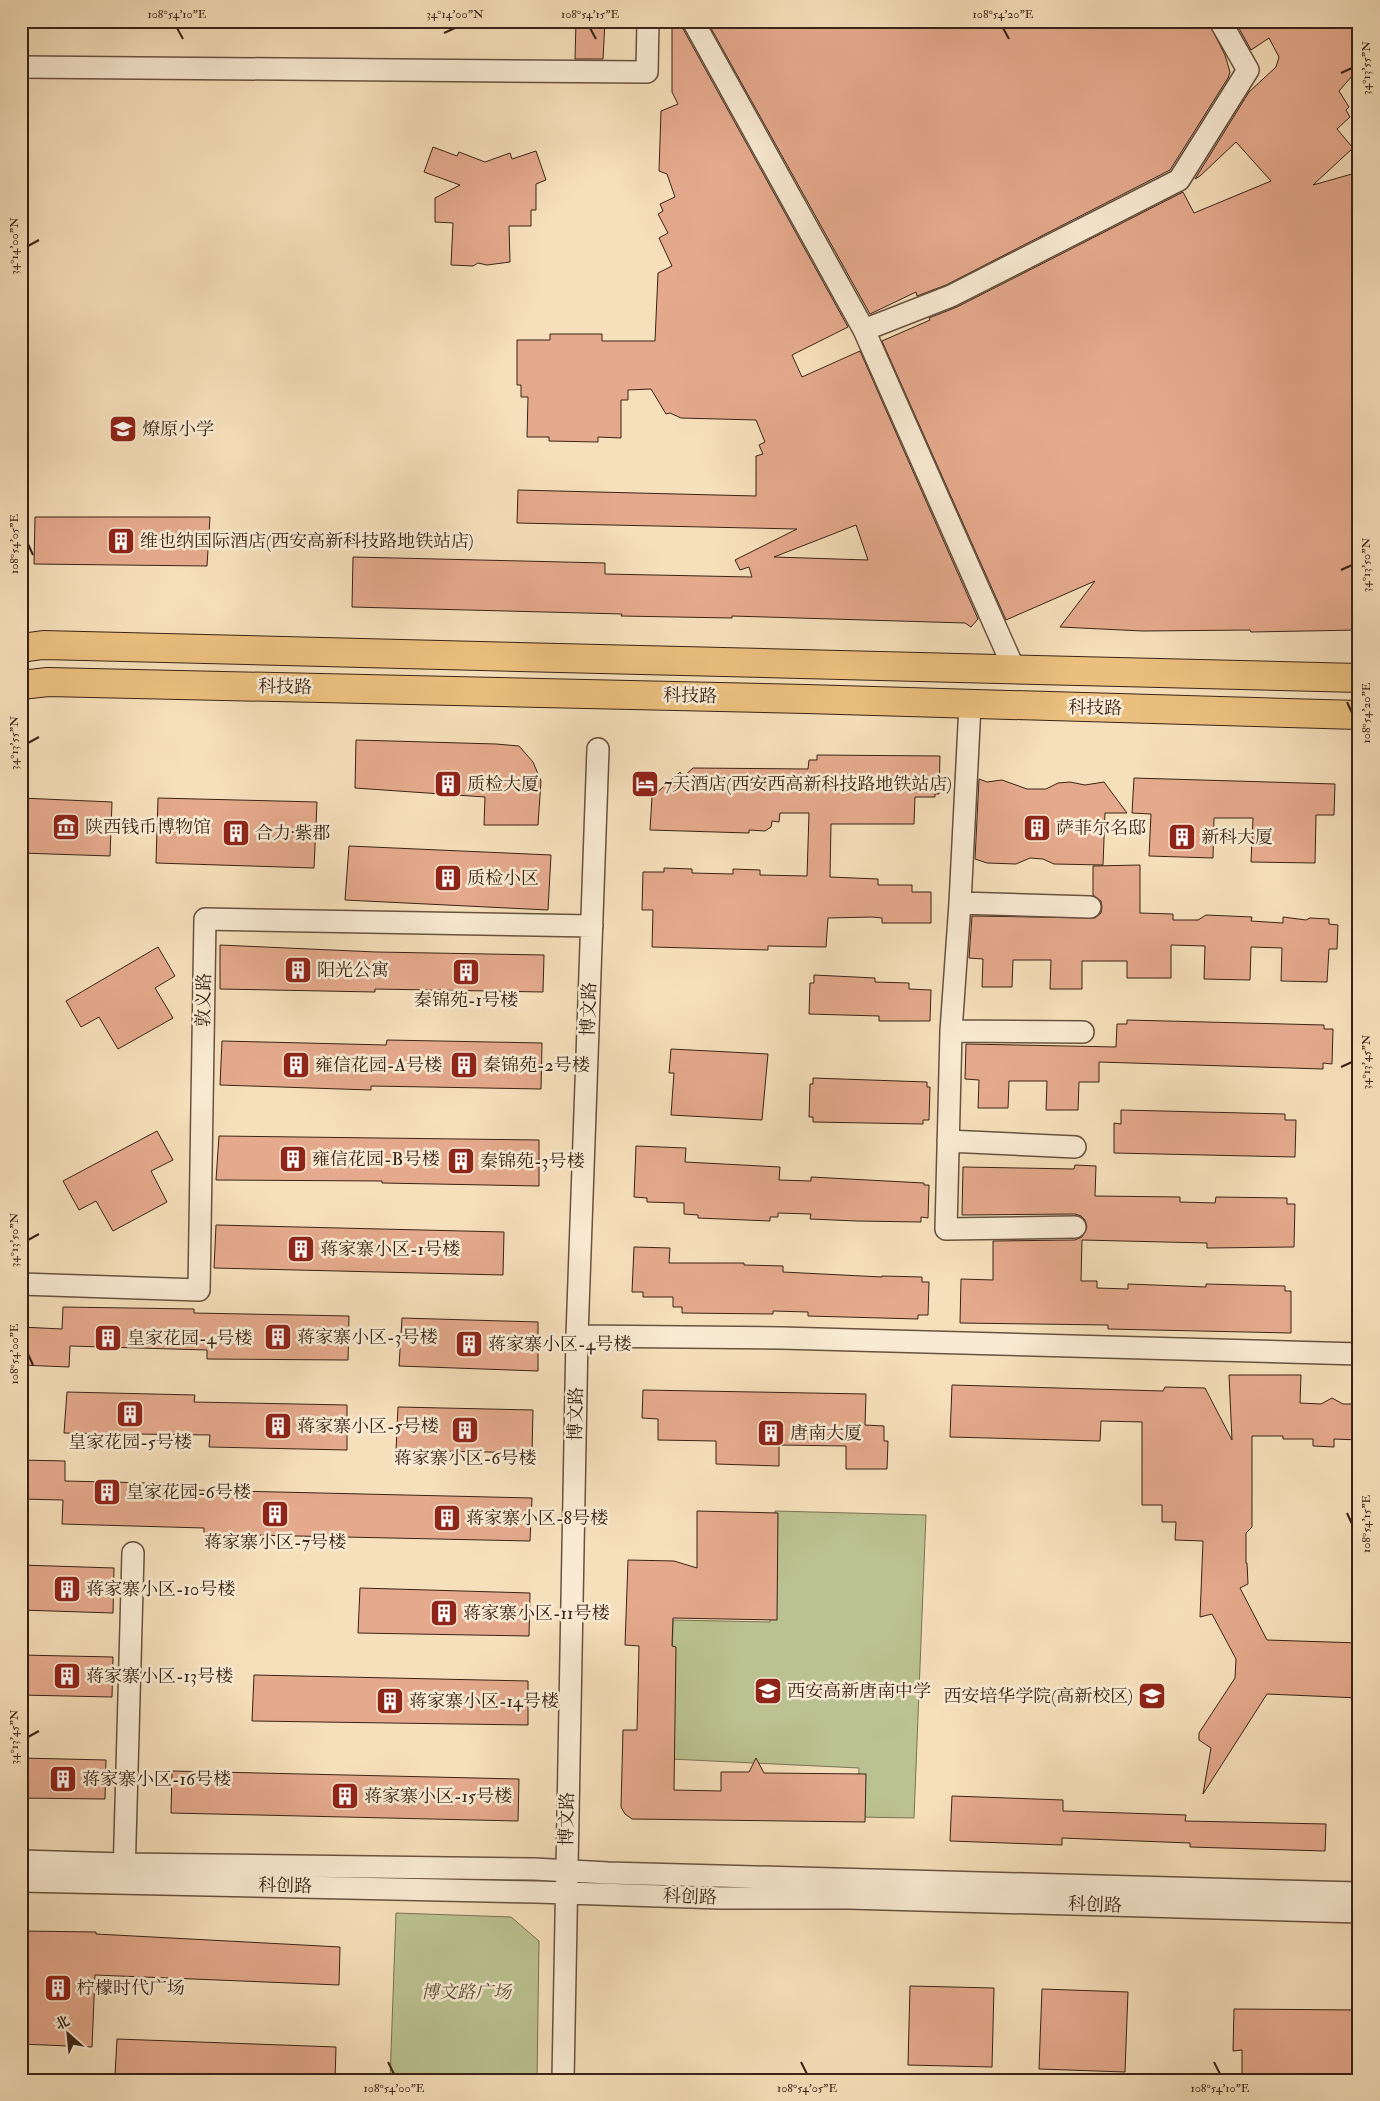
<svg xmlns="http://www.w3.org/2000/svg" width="1380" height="2101" viewBox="0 0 1380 2101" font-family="'IM FELL Double Pica','Noto Serif SC',serif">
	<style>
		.green { fill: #bbc291; stroke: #7a7254 }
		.building { fill: #e5aa8d; stroke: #392317; fill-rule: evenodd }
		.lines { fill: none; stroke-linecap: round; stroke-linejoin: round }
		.minor-casing { stroke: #685240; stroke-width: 24 }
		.major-casing { stroke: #392317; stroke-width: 30 }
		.minor { stroke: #f9ebd3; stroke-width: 21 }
		.major { stroke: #ebc07e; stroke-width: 28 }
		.ticks { fill: none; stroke: #392317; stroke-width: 2 }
		.labels { text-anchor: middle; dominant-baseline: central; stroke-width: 5; stroke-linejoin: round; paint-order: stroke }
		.poi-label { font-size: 18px; fill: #392317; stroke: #f9ebd3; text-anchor: start }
		.street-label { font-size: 18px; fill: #392317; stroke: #f9ebd3 }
		.park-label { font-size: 18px; font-style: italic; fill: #5a4b36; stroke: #f9ebd3 }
		.neatline { fill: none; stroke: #392317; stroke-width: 2 }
		.ticks-label { font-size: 12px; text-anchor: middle; fill: #392317 }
	</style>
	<rect width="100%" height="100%" fill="#f6e0bb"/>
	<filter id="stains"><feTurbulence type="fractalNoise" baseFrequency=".004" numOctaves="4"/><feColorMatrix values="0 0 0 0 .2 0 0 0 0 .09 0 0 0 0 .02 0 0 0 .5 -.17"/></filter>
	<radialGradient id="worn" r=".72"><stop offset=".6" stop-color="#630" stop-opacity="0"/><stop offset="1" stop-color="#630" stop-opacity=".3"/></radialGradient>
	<path class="green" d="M775,1511l151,4 -12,303 -57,-1 2,-49 -189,-9 3,-139 97,2z
		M396,1913l115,4 28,24 -2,139h-147z"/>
	<path class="building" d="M576,21h29l-2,38h-28z
		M672,21h9l1,6 166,300 -56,28 10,22 58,-26 118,268 -7,8 -6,-4 -233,-7v2l-111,-2 1,-2 -270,-7 1,-50 252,6v11l147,3 -3,-10 -9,3 -5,-10 62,-31 -280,-6 1,-33 238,6v-40l7,-2 -4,-9 6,-3 -9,-22 -75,-2 -11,-5 -4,1 -15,-25 -23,1v10h-7v38l-23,-1v5l-49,-1v-4h-22l1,-40h-7v-12h-4v-45h33v-6h52v7h53l3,-68 14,-7 -13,-28 9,-5 -10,-19 5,-3 -3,-7 15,-7 -8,-23 -8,-3 2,-60 17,-7 -6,-12zM856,525l12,35 -94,-3z
		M707,21h501l17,34 5,17 -2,6 -58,92 -224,115 -29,11 -1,-4 -46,22z
		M1235,21h124v47l-20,23 10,16 -3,3 4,7 -13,12 16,19 -40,37 46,-13v458l-108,2 -1,-2 -107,1 -83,-4 35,-46 -89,39 -124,-279 48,-21 -1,-2 28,-11 226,-115 11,21 77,-32 -35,-39 -36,34 -5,3 54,-87 27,-25 3,-10 -10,-19 -18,12z
		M433,147l24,9 2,-4 26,10 25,-9 2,6 24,-8 10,29 -10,4v26h-5v16h-22l1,36 -23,3 -9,-2 -5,3 -22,-1 2,-42 -18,-1v-24l25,-13 -36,-13z
		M35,517h175l-3,49 -173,-2z
		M356,740l140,4 23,2 14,16 8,19 -3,44h-54l1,-28 -130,-9z
		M817,755l123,1 -1,38h-4v3h-20l-1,27h-83l-1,53 48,2v6h34v7h19v31h-49v-5l-10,-1 -44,1 -2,29 -58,-1v4l-116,-3 1,-37h-11l1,-38h21v-4l28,1v4l41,1v-5l27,1v5l47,1 2,-63h-29l-1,9 -7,-1 -1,6 -6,4 -16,-1v3l-99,-3 2,-33 28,-25 3,5 10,-9 115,1 1,-9h8z
		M1134,778l201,6 -1,31h-18l-1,48 -64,-1 2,-44h-39l-1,40 -64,-2 2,-42 -19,-1z
		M979,779l8,3 15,-2 25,9h19l12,-6 12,-1 15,3 19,-3 23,31h-22l-2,52 -49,-1 -11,-5 -13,-1 -14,6 -29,-1 -12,-4z
		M21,798l91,4 -2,54 -89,-3z
		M158,798l159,4 -3,66 -158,-5z
		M349,846l202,9 -3,55 -203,-10z
		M1140,865v48l33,1v6h25l8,-5 46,2 -1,4 32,2v-6l23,3 4,-2 19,1v5l9,1 -1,24h-8l-2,33 -46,-1 1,-33 -31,-1 -1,33 -46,-1 1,-33 -34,-1v33h-44v-17h-45v28h-32l1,-29h-38l-1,27h-30l1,-28 -14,-1 3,-42 123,2 6,-5 1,-6 -1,-6 -8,-6v-29z
		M220,945l156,7 168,3 -1,37 -168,-3v3l-155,-3z
		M158,947l17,29 -20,12 18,30 -55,31 -19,-32 -18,10 -15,-26z
		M814,975l61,3v4l34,1v6l22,1 -1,31h-51v-5l-70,-2 1,-31h4z
		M1127,1020l197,5v4h9l-1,35 -9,-1v6l-224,-7v20h-20l-1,28h-32l1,-29h-38l-1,27h-30l1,-28 -14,-1 1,-35 150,3 1,-23h10z
		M387,1040l155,3 -1,46 -170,-3v4l-151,-5 2,-44 164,4z
		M671,1049l97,5 -6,66 -91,-5 3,-42h-5z
		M813,1078l114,4v5h3l-1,33h-6v4l-110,-2v-5h-4l1,-33h3z
		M1121,1110l164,4v6h11l-1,37 -181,-4v-30l7,1z
		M157,1131l16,29 -22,11 16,31 -54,29 -17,-30 -17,9 -16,-29z
		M219,1136l320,4v46l-157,-3v-2l-166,-1z
		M636,1146l50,2 -1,14 95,5 -1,13 32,1v-4l113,6v2h5l-1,33 -7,-1v5l-64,-1 -47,-2 1,-5 -33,-1v4h-8v4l-72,-3v-3l-14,-1v-11l-37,-1v-4l-13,-1z
		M1075,1165l21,1 -1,30 85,1v5l35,1 1,-6 71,1v6h8l-1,43 -87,1v-5l-125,-3 -1,41h16v7l31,1v-5l78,3v-3l79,2v5h6v42l-183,-4v-4l-148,-2 1,-44 32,1v-39l82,-1 7,-3 5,-10 -2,-7 -4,-4 -6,-2 -113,1 1,-48 111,2z
		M216,1225l288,7 -1,43 -289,-7z
		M634,1247l36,1 -1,15h75v2l39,1v6l99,5v-1l40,1v5h7l-1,33h-10v4l-110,-3v-4l-35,-1v3l-91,-1v-6h-9v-10h-30v-5h-11z
		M63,1307l131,2v4l155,3 -1,44 -141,-1v-9l-137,-4 -1,21 -48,-2v-38l41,2z
		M402,1318l136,4v49l-139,-5z
		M1229,1375h72l-1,28 21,1 11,-6 11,6h16v36l-25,-1v8l-21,-1v-7h-30v-3h-31v91l-6,6v30h1l1,21 -8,4 27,52 92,3v55l-92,-4 -64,100 8,-46 -12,-8v-7l36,-55 1,-19 -24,-45 -12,3 3,-76 -28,-1 1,-18h-14v-17h-20v-83l-41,-1 -1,20 -150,-4 2,-52 211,6 2,-4 40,1 27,52z
		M643,1390l223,4 -1,31 19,1v15h4l-1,28h-41v-23l-67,-1v21l-63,-2v-23l-58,-1v-21l-16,-1z
		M67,1392l128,3 -1,7 153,3v45l-138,-3 1,-12 -146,-2z
		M398,1407l135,3 -1,43 -136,-3z
		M21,1460l44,1v20l128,3 -1,6 340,8 -2,43 -326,-7v-6l-142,-4 1,-24 -42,-1z
		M697,1511l81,2 -1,107 -104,-2 -1,28 4,1 -2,143 47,1v-19h28l7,-14 8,15 102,1 -1,48 -233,-3 -7,-5 -4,-7 2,-77h14l2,-84 -14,-1 3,-85 46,1 23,7z
		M21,1565l93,3 -1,45 -92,-3z
		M360,1588l170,5 -1,43 -171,-3z
		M21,1655l92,2 -1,40 -91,-2z
		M254,1675l274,6v44l-276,-4z
		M21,1758l85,2 -1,39 -84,-1z
		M172,1771l347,8 -1,42 -347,-8z
		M952,1796l111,4v11l123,4 -1,6 141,3 -1,27 -135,-4v-4l-128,-5v7l-112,-4z
		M21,1931l75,1v2l244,13 -1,38 -244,-10 -3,72 -71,-3z
		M910,1986l84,2 -2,79 -84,-2z
		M1042,1989l86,3 -3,80 -86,-3z
		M1234,2009l125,1v70h-117v-30l-9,1z
		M117,2039l219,8 -1,33h-124l-96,-5z"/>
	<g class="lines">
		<g class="minor-casing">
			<path id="minor" d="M693,21l171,309 151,341
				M21,67l626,5 1,-51
				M864,330l87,-34 228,-116 69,-110 -28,-49
				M970,705l-10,198 -9,128 -5,198 129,-2
				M960,903l130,4
				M951,1031l132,1
				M948,1141l127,6
				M21,1284l178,6 6,-371 387,7
				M577,1336l204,2 578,16
				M21,1861l103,3 410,5 74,4 751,20
				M124,1877l9,-324
				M21,1881l515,11 185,6h127l511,14
				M563,2080l14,-744 21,-587"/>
		</g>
		<g class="major-casing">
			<path id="major" d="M21,648l22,-3 1316,33
				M21,685l27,-3 758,17 553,16"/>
		</g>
		<use href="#minor" class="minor"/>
		<use href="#major" class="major"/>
	</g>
	<path class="ticks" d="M177,28l6,11M590,28l6,11M1003,28l6,11M444,33l11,-5M1341,73l11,-5M28,246l11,-6M28,544l5,11M1341,570l11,-5M1347,702l5,11M28,743l11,-6M1341,1067l11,-5M28,1240l11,-6M28,1354l5,11M1347,1513l5,11M28,1737l11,-6M388,2062l6,12M801,2062l6,12M1214,2062l6,12"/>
	<defs>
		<g id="school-square" transform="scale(1.4375)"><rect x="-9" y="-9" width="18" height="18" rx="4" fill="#8f2418" stroke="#f9ebd3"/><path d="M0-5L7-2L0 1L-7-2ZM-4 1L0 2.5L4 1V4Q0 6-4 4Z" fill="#fff"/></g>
		<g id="building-square" transform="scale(1.4375)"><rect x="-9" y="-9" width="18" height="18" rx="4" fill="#8f2418" stroke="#f9ebd3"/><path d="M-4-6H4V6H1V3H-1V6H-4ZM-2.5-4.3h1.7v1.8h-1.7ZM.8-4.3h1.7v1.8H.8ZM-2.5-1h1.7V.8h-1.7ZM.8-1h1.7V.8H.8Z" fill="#fff"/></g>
		<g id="hotel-square" transform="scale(1.4375)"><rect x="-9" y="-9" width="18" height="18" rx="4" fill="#8f2418" stroke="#f9ebd3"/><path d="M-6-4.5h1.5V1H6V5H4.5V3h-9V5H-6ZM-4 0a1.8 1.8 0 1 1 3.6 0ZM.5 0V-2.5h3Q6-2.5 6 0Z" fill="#fff"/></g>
		<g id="museum-square" transform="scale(1.4375)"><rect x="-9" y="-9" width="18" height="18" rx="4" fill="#8f2418" stroke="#f9ebd3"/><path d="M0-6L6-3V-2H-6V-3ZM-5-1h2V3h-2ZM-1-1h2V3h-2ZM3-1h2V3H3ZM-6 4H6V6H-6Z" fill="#fff"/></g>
		<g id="university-square" transform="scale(1.4375)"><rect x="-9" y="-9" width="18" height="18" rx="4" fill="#8f2418" stroke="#f9ebd3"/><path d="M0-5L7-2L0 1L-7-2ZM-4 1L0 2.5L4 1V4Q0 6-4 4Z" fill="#fff"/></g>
	</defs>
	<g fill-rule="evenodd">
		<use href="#school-square" x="123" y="429"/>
		<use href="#building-square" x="121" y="541"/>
		<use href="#building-square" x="448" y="784"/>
		<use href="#hotel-square" x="645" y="784"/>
		<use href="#museum-square" x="66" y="827"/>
		<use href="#building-square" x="1037" y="828"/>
		<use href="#building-square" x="236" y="833"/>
		<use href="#building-square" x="1182" y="837"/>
		<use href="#building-square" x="448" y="878"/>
		<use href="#building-square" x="298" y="970"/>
		<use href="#building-square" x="466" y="972"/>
		<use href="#building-square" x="296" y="1065"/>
		<use href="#building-square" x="464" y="1065"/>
		<use href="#building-square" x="293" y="1159"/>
		<use href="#building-square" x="461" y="1161"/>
		<use href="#building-square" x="301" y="1249"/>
		<use href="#building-square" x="278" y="1337"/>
		<use href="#building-square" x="108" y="1338"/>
		<use href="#building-square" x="469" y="1344"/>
		<use href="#building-square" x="130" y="1414"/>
		<use href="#building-square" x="278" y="1426"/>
		<use href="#building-square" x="465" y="1430"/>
		<use href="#building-square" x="771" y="1433"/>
		<use href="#building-square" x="107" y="1492"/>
		<use href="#building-square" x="275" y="1514"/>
		<use href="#building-square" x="447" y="1518"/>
		<use href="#building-square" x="67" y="1589"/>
		<use href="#building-square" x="444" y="1613"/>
		<use href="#building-square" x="67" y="1676"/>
		<use href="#school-square" x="768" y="1691"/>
		<use href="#university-square" x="1152" y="1696"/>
		<use href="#building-square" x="390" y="1701"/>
		<use href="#building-square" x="63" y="1779"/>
		<use href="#building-square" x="345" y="1796"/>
		<use href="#building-square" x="58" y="1988"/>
	</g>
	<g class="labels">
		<g class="poi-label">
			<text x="142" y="429">燎原小学</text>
			<text x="140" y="541">维也纳国际酒店(西安高新科技路地铁站店)</text>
			<text x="467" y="784">质检大厦</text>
			<text x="664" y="784">7天酒店(西安西高新科技路地铁站店)</text>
			<text x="85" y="827">陕西钱币博物馆</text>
			<text x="1056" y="828">萨菲尔名邸</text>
			<text x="255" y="833">合力·紫郡</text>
			<text x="1201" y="837">新科大厦</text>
			<text x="467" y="878">质检小区</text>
			<text x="317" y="970">阳光公寓</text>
			<text x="466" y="1000" text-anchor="middle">秦锦苑-1号楼</text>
			<text x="315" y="1065">雍信花园-A号楼</text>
			<text x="483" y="1065">秦锦苑-2号楼</text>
			<text x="312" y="1159">雍信花园-B号楼</text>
			<text x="480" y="1161">秦锦苑-3号楼</text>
			<text x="320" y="1249">蒋家寨小区-1号楼</text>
			<text x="297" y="1337">蒋家寨小区-3号楼</text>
			<text x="127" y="1338">皇家花园-4号楼</text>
			<text x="488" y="1344">蒋家寨小区-4号楼</text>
			<text x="297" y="1426">蒋家寨小区-5号楼</text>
			<text x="790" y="1433">唐南大厦</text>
			<text x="130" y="1442" text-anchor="middle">皇家花园-5号楼</text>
			<text x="465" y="1458" text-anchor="middle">蒋家寨小区-6号楼</text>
			<text x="126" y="1492">皇家花园-6号楼</text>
			<text x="466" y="1518">蒋家寨小区-8号楼</text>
			<text x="275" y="1542" text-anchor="middle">蒋家寨小区-7号楼</text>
			<text x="86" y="1589">蒋家寨小区-10号楼</text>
			<text x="463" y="1613">蒋家寨小区-11号楼</text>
			<text x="86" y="1676">蒋家寨小区-13号楼</text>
			<text x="787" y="1691">西安高新唐南中学</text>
			<text x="1133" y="1696" text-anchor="end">西安培华学院(高新校区)</text>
			<text x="409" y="1701">蒋家寨小区-14号楼</text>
			<text x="82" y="1779">蒋家寨小区-16号楼</text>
			<text x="364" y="1796">蒋家寨小区-15号楼</text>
			<text x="77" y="1988">柠檬时代广场</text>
		</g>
		<g class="street-label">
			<text transform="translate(285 687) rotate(1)">科技路</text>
			<text transform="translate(690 696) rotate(1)">科技路</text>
			<text transform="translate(1095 708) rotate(1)">科技路</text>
			<text transform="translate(204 1000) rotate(-89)">敦义路</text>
			<text transform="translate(589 1009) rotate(-88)">博文路</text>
			<text transform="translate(576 1414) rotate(-89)">博文路</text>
			<text transform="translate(567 1819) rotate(-89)">博文路</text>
			<text transform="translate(285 1886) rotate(1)">科创路</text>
			<text transform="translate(690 1897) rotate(2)">科创路</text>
			<text transform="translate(1095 1905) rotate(2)">科创路</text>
		</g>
		<g class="park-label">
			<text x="466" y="1992">博文路广场</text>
		</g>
	</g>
	<rect width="1380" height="2101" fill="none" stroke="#f6e0bb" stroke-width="55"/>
	<g transform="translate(68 2034) rotate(333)" stroke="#f9ebd3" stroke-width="4" paint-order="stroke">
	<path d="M0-4L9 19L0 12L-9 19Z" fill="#392317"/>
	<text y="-8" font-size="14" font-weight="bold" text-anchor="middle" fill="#392317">北</text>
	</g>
	<rect x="28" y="28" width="1324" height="2046" class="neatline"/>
	<g class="ticks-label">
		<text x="177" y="18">108°54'10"E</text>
		<text x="455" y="18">34°14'00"N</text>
		<text x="590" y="18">108°54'15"E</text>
		<text x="1003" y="18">108°54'20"E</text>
		<text transform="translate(1366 68) rotate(-90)" y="4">34°13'55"N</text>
		<text transform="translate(14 246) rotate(-90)" y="4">34°14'00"N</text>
		<text transform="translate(14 544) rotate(-90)" y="4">108°54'05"E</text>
		<text transform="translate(1366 565) rotate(-90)" y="4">34°13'50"N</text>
		<text transform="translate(1366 713) rotate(-90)" y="4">108°54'20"E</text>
		<text transform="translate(14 743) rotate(-90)" y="4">34°13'55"N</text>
		<text transform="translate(1366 1062) rotate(-90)" y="4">34°13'45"N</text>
		<text transform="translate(14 1240) rotate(-90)" y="4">34°13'50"N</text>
		<text transform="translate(14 1354) rotate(-90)" y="4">108°54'00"E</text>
		<text transform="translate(1366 1524) rotate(-90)" y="4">108°54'15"E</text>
		<text transform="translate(14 1737) rotate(-90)" y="4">34°13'45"N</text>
		<text x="394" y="2092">108°54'00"E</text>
		<text x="807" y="2092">108°54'05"E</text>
		<text x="1220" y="2092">108°54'10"E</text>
	</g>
	<rect width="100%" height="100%" filter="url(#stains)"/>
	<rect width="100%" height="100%" fill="url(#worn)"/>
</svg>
